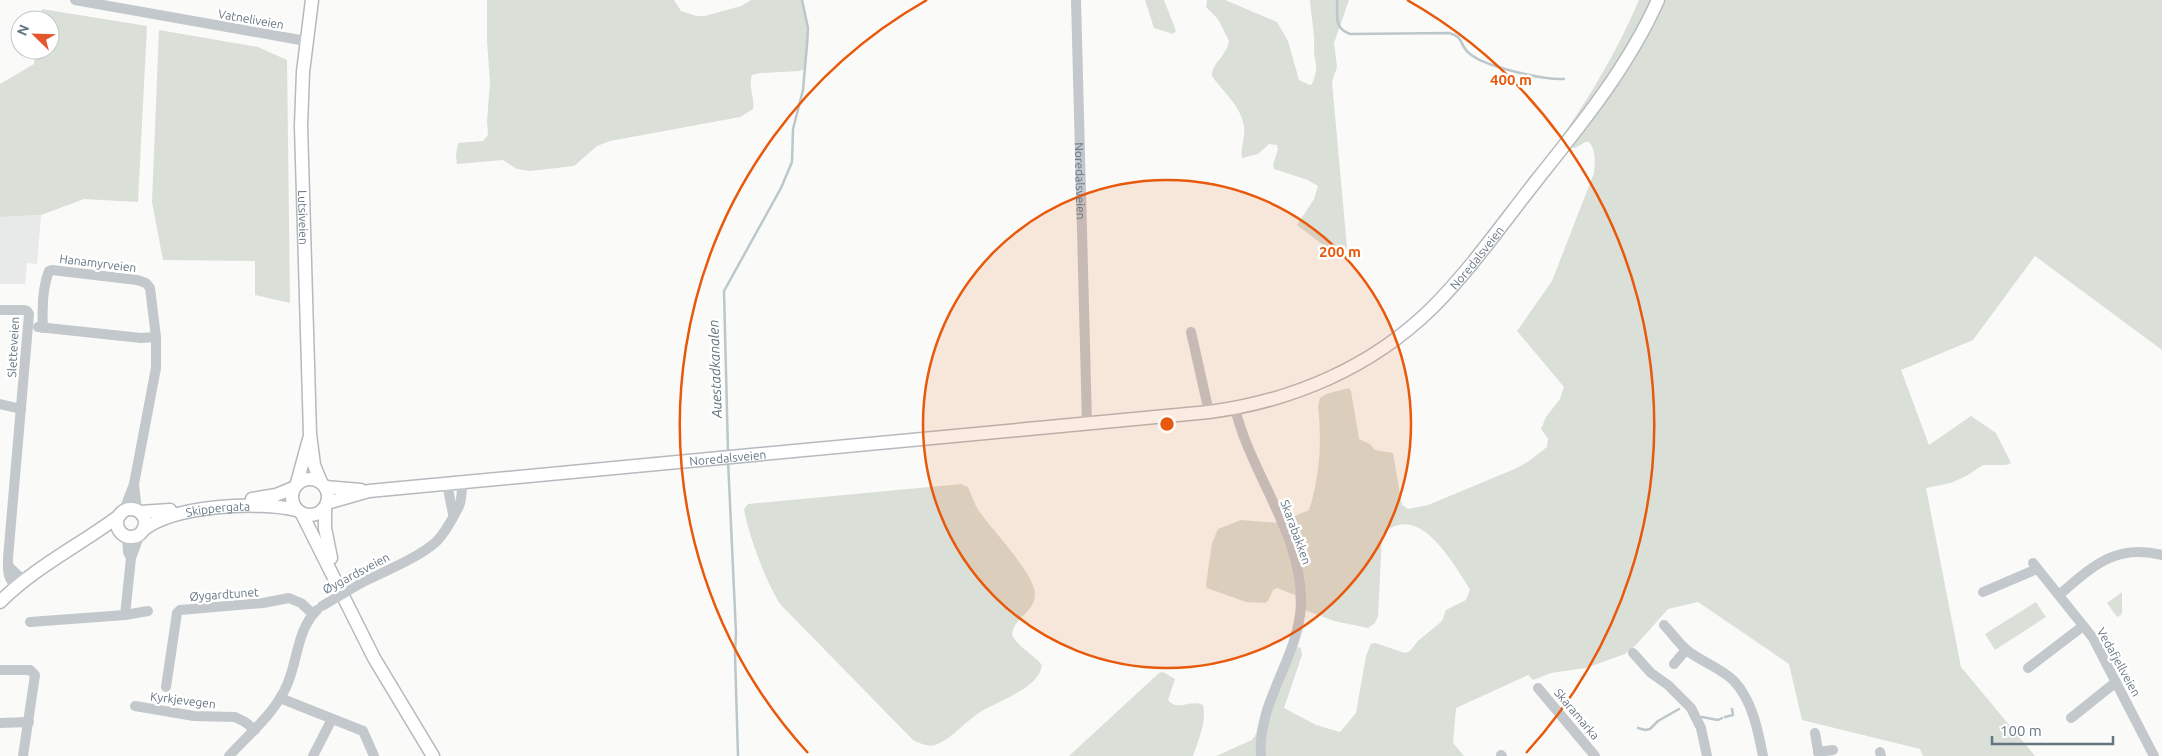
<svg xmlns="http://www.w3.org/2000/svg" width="2162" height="756" viewBox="0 0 2162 756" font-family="Ubuntu,sans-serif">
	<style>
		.built { fill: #e8e9e9 }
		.green { fill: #dadfd7 }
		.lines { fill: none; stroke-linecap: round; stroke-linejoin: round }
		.stream { stroke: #bbc7cb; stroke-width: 2.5 }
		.major-casing { stroke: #b5babe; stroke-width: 15 }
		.minor { stroke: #c3c8cc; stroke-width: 10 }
		.major { stroke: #fff; stroke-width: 12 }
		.minor-bridge { stroke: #c3c8cc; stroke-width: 10 }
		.ring { fill: none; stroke: #e8590c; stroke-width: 2.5 }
		.labels { text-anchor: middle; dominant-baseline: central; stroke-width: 5; stroke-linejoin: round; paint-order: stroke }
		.street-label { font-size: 12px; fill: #657683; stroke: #fff }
		.water-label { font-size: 14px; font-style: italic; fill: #60757c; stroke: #fff }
		.centre { fill: #e8590c; stroke: #fff; stroke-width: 2.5 }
		.ring-label { font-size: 15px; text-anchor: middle; font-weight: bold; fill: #e8590c; stroke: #fff; stroke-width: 5; stroke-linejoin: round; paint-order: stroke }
	</style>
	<rect width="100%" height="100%" fill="#fafaf8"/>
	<path class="built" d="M41,215l-4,49 -10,-1 -2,21h-25v-67z"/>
	<path class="green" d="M487,0h187l7,11 15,5h9l36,-10 10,-6h52c6,25 8,44 1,69l-4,2 -40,2 -8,2c-4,12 3,22 1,34l-13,8 -130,24 -13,5 -23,20 -44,5 -13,-2 -14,-9 -46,4 -1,-9 2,-12 25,-2 5,-6 -1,-14 3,-38 -3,-42z
		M1145,0h19l12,31 -3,3 -19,-6z
		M1207,0h18l52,22 11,19 11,39 11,5 2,-1c8,-20 2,-19 2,-36 1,-16 -3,-31 -4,-48h39l-15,43 3,24 -5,15 15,166 -2,8 -18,-8 -30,-23 17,-26 4,-13 -10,-6 -34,-11 -1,-4 5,-16 -1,-4 -8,-1 -11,10 -16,4c-2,-11 4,-21 2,-32 -3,-20 -21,-34 -32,-50 -1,-12 15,-20 17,-35l-11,-22 -12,-12z
		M1639,0h523v350l-127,-94 -62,84 -72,30 28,75 42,-29 25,17 15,30 -5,2h-23l-15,10 -17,8 -25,5 35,179 74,89h-112l-3,-7 -118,-29 -13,-56 -91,-62 -30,7 -32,36 -11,9 -39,14 -35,5 -18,7 -5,-5 -72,33 -3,35 11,13h-248l36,-16 4,-6 7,-28 10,-24 21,-36 7,2 1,7 -18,53 32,17 24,7 16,-19 10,-57 5,-12 4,-1 30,10 5,-2 8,-10 24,-20 4,-11 20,-10 4,-11c-15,-22 -43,-75 -75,-63 -5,2 -10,5 -13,9l-4,81 -3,7 -7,5 -34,-7 -35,-13 -3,-2 -1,-11 -18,-7 -4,2 -5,11 -3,2 -19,-1 -39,-14 -1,-3 6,-42 6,-14 23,-9 38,3 30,-13c11,-34 13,-69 9,-104l2,-8 6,-4 23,-6 2,3 8,48 11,5 5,6 18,3 9,52 6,4 20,-4 89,-37 12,-7 18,-14 1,-8 -7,-10 5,-12 14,-18 4,-12 -47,-56 35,-50 42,-108c1,-11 2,-23 -5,-31h-4l-10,6 -17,-6c32,-45 59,-91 81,-142z
		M42,9l105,17 -9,176 -54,-3 -43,16 -41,2v-133l34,-20 2,-14h14v-30h-10z
		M159,30l99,17 29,13 3,243 -35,-8v-34l-92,-1 -11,-58z
		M961,484l7,3c4,9 7,20 14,28 11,16 55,61 53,81 -2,18 -22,22 -23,39 7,13 21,19 30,30 -3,25 -49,37 -66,50 -14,10 -25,24 -41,30 -7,2 -16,-2 -22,-5l-132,-135c-14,-20 -33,-71 -37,-96l4,-5z
		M2122,592v20l-1,3 -4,2 -10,-14z
		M2036,602l10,15 -51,33 -10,-16z
		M1163,672l12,7 -7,21c10,12 21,-1 35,5 4,16 -5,36 -10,51h-124l90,-83z"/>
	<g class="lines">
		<path class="stream" d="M1337,0c1,16 -4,28 13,34l99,-1c16,4 10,13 21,21 16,13 73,26 94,25
			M728,452l-4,-161 57,-103 11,-26 1,-33 10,-39 4,-46 1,-16 -6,-28
			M728,460l8,173 -1,21 3,102
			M1702,717l16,3 4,-2
			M1725,717l8,-2 -1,-6
			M1638,728l7,2 5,-1 8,-8 21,-12"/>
		<g class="major-casing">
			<g id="major">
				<path id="s2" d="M312,0l-9,72 -2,54 9,308 4,31 7,17"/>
				<circle cx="310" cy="497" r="18"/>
				<path d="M297,483l12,-44"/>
				<path d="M325,487l36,3"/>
				<path d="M252,499l24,-4 17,-7"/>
				<path id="s3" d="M327,503l42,-12 840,-79c84,-11 163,-45 223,-104 40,-40 73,-88 108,-132 44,-55 89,-111 118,-176"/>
				<path d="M325,508v20l6,30"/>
				<circle cx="131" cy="523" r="14"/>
				<path d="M140,512l30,-2"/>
				<path d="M302,514l72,144 59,98"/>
				<path id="s4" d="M143,530c31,-25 116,-29 153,-20"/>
				<path d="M0,602c35,-35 80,-57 119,-86"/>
			</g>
		</g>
		<g class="minor">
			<path d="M75,0l231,41"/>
			<path id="s1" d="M1076,0l11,423"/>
			<path d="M0,310h24l3,1 2,3 -21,244c0,13 -1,19 8,29"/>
			<path d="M38,327l103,11 15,-1"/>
			<path d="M43,328c-1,-18 -1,-40 6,-57l3,-1 85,10 9,3 4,5 6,49v31l-22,116 -11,29"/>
			<path d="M1191,332l18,80"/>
			<path d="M0,404l21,5"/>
			<path d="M1235,408c15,65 68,127 66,196 -2,54 -44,97 -40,152"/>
			<path d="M134,484l3,27"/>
			<path d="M447,484l6,30"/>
			<path d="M127,536l1,16 3,6"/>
			<path d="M2033,563l60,75 61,118"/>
			<path d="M8,566l16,15"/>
			<path d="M361,583c22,-11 57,-25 75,-41 10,-10 17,-24 23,-36 3,-6 3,-17 3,-23"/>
			<path d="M1983,592l54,-23"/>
			<path d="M2059,595c33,-28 56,-52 103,-40"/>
			<path d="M125,615l6,-57 9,-24"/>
			<path d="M30,622l95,-7 23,-4"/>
			<path d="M1664,625c8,8 15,19 24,26 14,11 33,17 46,30 18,19 24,49 29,75"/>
			<path d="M1633,653l18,20 17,12 23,23 10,20 6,28"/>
			<path d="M1674,664l12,-14"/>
			<path d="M2028,668l55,-42"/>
			<path d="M0,670h30l5,5 -12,81"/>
			<path d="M166,687l11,-74 3,-3 83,-7 26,-5 12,5 12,11"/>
			<path d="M1538,688l57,68"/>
			<path d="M280,698l83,33 11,25"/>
			<path d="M135,706l59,10 41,1 10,5 10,8"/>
			<path d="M2071,718l45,-36"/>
			<path d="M0,723l29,-1"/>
			<path d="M1815,733l4,23"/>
			<path d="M1818,752l15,-2"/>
			<path d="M1880,752l1,4"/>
			<path d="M1501,755l1,1"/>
			<path d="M229,756c20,-22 46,-43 58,-71 11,-25 10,-56 30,-75"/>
			<path d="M313,756l19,-37"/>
		</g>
		<use href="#major" class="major"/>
		<path class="minor-bridge" d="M322,606l39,-23"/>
	</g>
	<circle cx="1167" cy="424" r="244" fill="#e8590c" fill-opacity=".12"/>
	<g class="ring">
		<circle cx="1167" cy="424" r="244"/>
		<path d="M808 753A487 487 0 0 1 927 0M1407 0A487 487 0 0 1 1526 753"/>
	</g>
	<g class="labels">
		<g class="street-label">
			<text transform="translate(251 19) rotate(10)">Vatneliveien</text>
			<text stroke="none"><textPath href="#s1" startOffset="181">Noredalsveien</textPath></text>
			<text stroke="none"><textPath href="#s2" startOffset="218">Lutsiveien</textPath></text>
			<text stroke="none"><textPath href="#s3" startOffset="1205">Noredalsveien</textPath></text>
			<text transform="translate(98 263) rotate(7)">Hanamyrveien</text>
			<text transform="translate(13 347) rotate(-87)">Sletteveien</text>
			<text stroke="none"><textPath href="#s3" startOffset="404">Noredalsveien</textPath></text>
			<text stroke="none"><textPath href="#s4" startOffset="79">Skippergata</textPath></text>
			<text transform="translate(1296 532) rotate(70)">Skarabakken</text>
			<text transform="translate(356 573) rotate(-28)">Øygardsveien</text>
			<text transform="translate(224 594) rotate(-4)">Øygardtunet</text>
			<text transform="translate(2119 662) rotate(61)">Vedafjellveien</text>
			<text transform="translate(183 700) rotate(7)">Kyrkjevegen</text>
			<text transform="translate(1577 714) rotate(50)">Skaramarka</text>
		</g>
		<g class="water-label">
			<text transform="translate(715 369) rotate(-92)">Auestadkanalen</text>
		</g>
	</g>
	<circle cx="1167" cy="424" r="8" class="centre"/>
	<g class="ring-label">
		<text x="1511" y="85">400 m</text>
		<text x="1340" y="257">200 m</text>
	</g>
	<g transform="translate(35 35) rotate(293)"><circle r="24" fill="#ffffff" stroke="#c1c8cd"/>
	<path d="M0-4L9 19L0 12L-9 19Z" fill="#e4572e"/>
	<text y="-8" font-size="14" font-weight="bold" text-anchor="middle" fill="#657683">N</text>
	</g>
	<path d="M1992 736v8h121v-8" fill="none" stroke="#657683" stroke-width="2.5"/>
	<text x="2000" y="736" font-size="15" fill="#657683" stroke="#ffffff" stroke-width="4" paint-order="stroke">100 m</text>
</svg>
